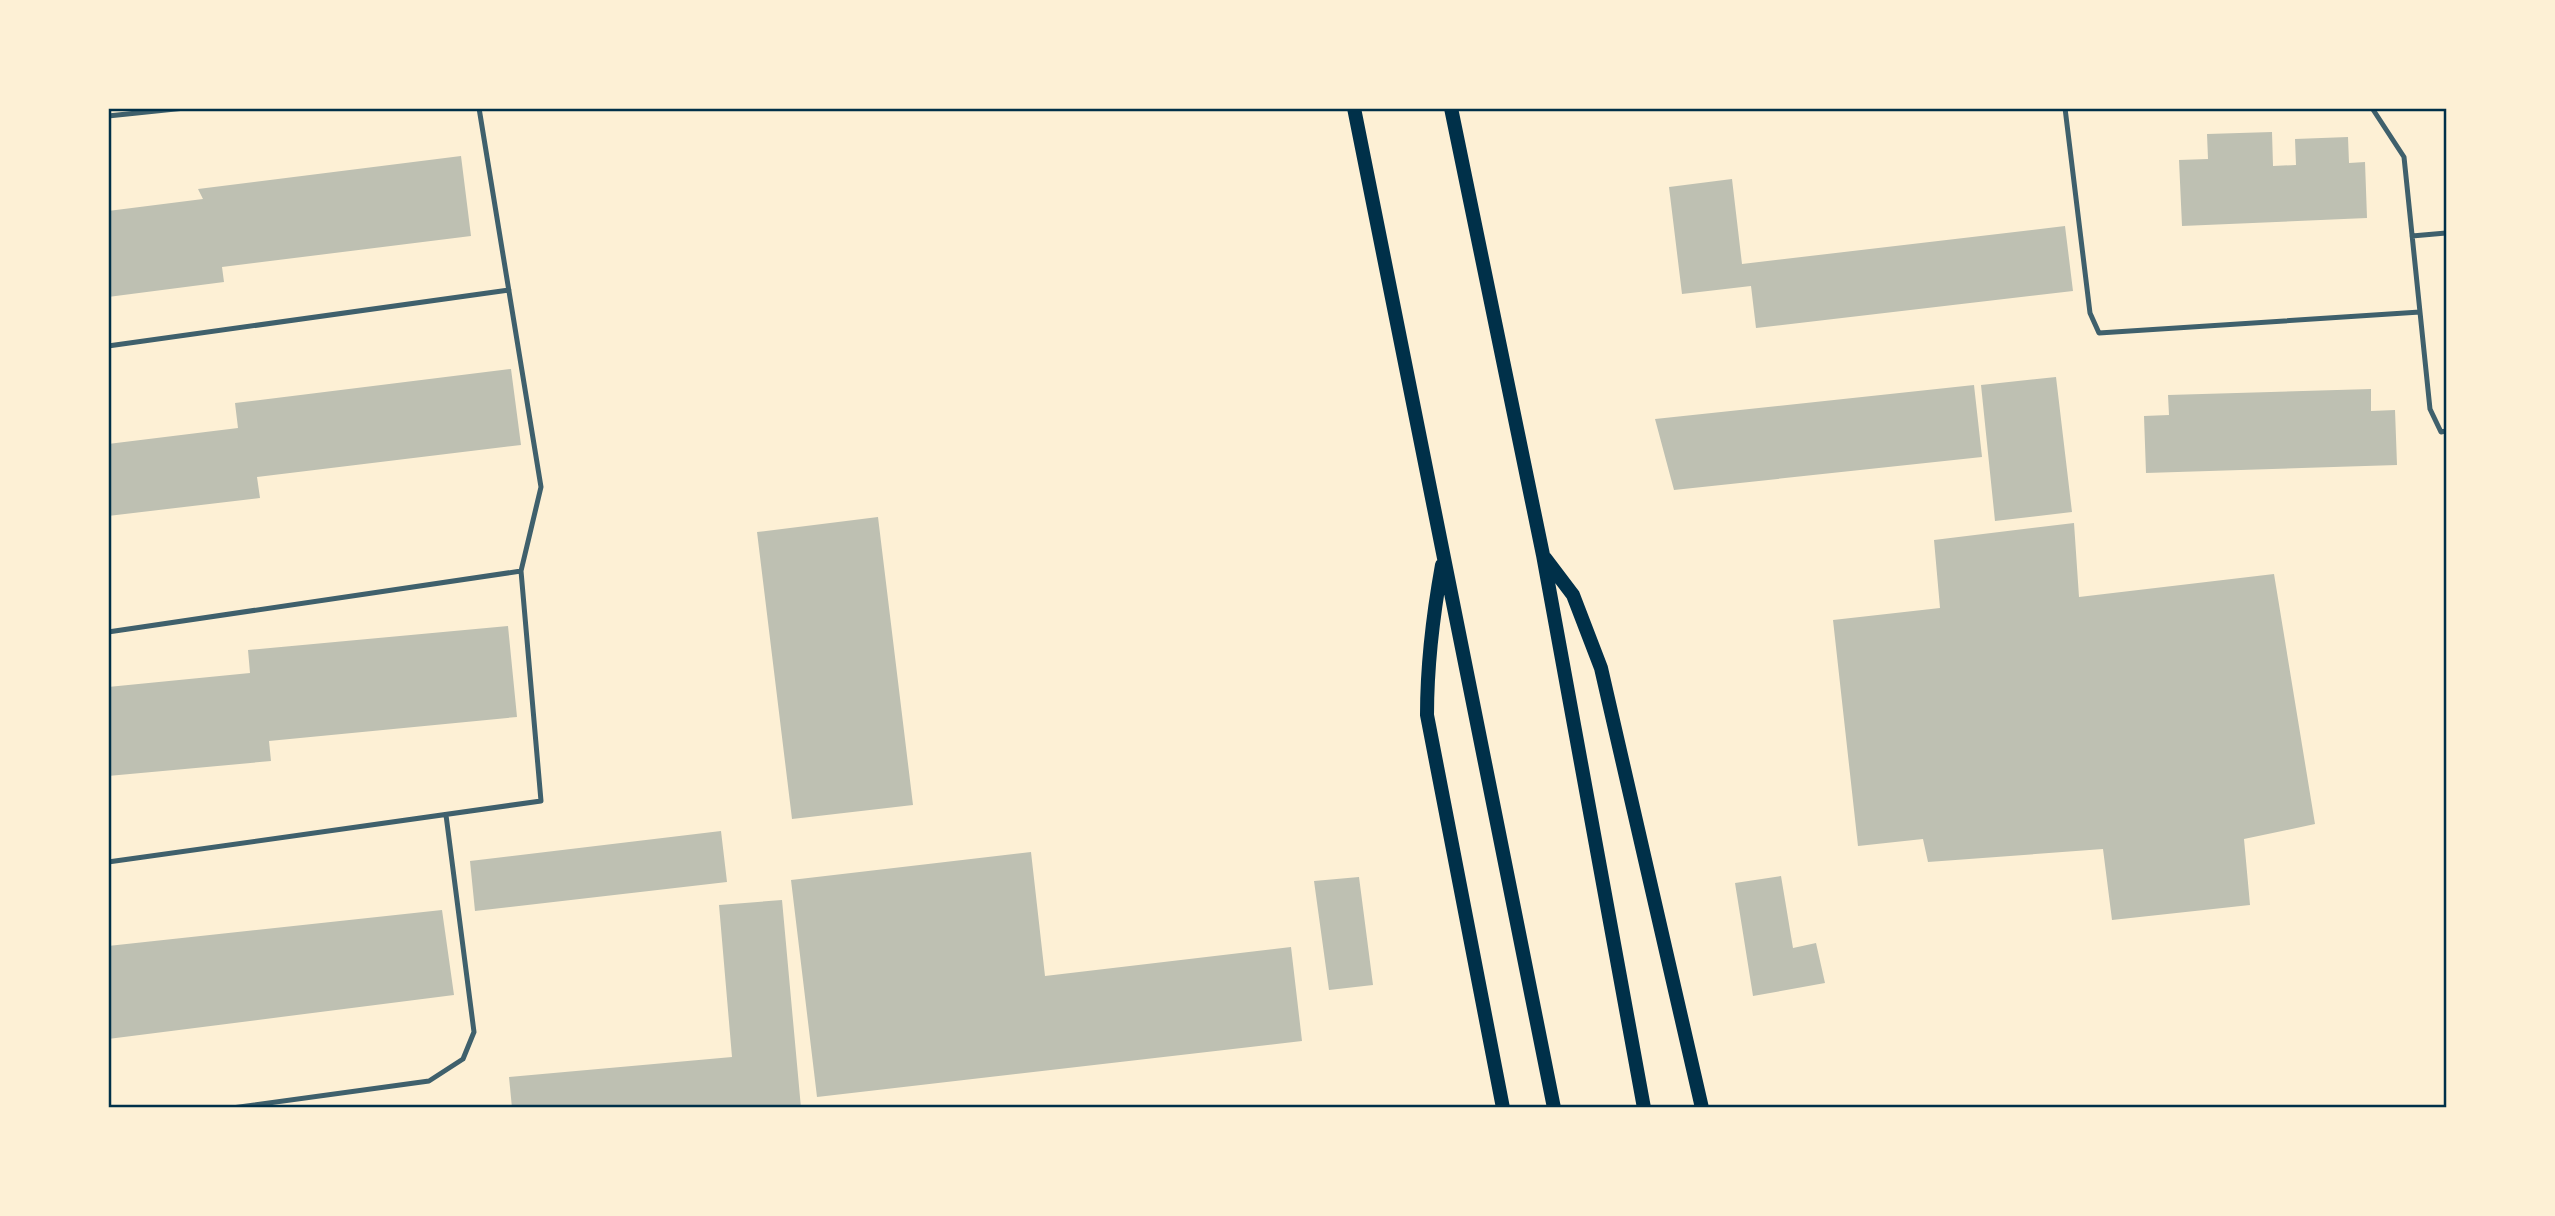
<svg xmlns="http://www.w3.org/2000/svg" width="2555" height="1216" viewBox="0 0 2555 1216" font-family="Spectral,serif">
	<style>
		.building { fill: #bec0b2 }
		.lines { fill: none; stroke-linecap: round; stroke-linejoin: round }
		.service { stroke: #3f606c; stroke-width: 5 }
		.secondary { stroke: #003049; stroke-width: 14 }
		.neatline { fill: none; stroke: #003049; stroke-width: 2.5 }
	</style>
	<rect width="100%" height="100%" fill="#fdf0d5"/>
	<path class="building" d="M2272,132l1,34 23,-1 -1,-26 53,-2 1,26 16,-1 2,56 -185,8 -3,-66 29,-1 -1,-25z
		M461,156l10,80 -249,31 2,15 -116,15v-86l95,-12 -5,-10z
		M1732,179l10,85 323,-38 8,65 -317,37 -5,-42 -69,8 -13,-107z
		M511,369l10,76 -264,32 3,21 -152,18v-72l130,-16 -3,-25z
		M2056,377l16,135 -77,9 -14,-136z
		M1974,385l8,72 -308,33 -19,-71z
		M2371,389v22l24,-1 2,55 -251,8 -2,-57 25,-1 -1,-20z
		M878,517l35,288 -121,14 -35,-287z
		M2074,523l5,74 195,-23 41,250 -71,15 6,66 -138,15 -9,-71 -175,13 -5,-23 -65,7 -25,-226 107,-12 -6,-68z
		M508,626l9,91 -248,24 2,20 -163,15v-89l142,-14 -2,-23z
		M721,831l6,51 -252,29 -5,-50z
		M1031,852l14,124 246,-29 11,94 -485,56 -26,-217z
		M1781,876l12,72 23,-5 9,40 -72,13 -18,-113z
		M1359,877l14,108 -44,5 -15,-109z
		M782,900l19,208h-289l-3,-31 223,-20 -13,-152z
		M442,910l12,85 -346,44v-93z"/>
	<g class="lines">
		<path class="service" d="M479,108l62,379 -20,84
			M2065,108l25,205 9,20 321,-21
			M2372,108l32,49 26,252 11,23 5,-1
			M108,116l77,-8
			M2412,236l34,-3
			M108,346l401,-56
			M108,632l413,-61 20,230 -433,61
			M232,1108l197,-27 34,-22 11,-27 -28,-217"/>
		<path class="secondary" d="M1354,108l200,1000
			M1451,108l92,447 101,553
			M1545,558l28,37 28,73 101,440
			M1442,565c-9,50 -15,99 -15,150l76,393"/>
	</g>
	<rect width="2555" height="1216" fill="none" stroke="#fdf0d5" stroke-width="220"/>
	<rect x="110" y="110" width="2335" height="996" class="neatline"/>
</svg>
